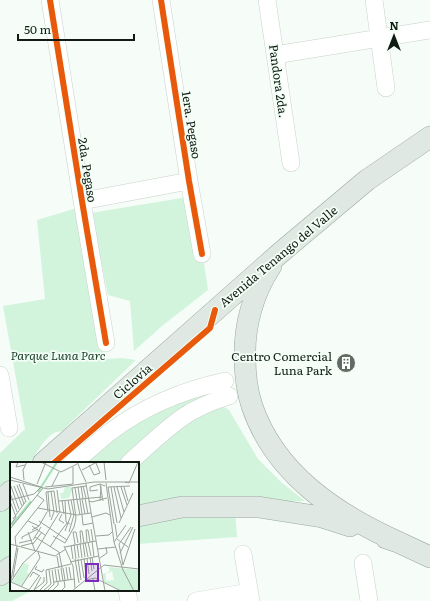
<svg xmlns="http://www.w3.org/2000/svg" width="430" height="601" viewBox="0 0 430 601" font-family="Literata,serif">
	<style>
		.green { fill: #d2f4dc }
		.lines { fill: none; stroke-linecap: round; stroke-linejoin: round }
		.minor-casing { stroke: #c9d2cc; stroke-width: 18 }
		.major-casing { stroke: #98a99e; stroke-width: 22 }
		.minor { stroke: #fefffe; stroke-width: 17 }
		.major { stroke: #dfe8e3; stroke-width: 21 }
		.cycleway-casing { stroke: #f3fff6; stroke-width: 8 }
		.cycleway { stroke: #e8590c; stroke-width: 6 }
		.labels { text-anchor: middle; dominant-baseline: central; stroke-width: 3.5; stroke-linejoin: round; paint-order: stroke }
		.street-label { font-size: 12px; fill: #111b14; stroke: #f3fff6 }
		.park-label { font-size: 12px; font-style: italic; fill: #1a3e27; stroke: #f3fff6 }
		.poi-label { font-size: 12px; fill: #111b14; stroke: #f3fff6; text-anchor: end }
		.inset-river { fill: none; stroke: #a3e0b7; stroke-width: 2 }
		.inset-road { fill: none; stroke: #9aa29c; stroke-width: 1 }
		.view { fill: #7b2cbf; fill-opacity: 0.15; stroke: #7b2cbf; stroke-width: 2 }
		.inset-edge { fill: none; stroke: #111b14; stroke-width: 2 }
	</style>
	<rect width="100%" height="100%" fill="#f6fcf7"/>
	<path class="green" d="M194,196l14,94 -46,36 -28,25 -4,-50 -22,-6 -17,-82z
		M77,208l13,81 16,70 16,-1 14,2 -74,71c0,0 -5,1 -6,1 -11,5 -20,21 -26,31h-19v22l-11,10v-42l25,-24 -22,-123 42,-7 -8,-79z
		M217,389l-95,74h-48l74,-51z
		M222,406l7,4 29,49 23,23 24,19 -64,1 -103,8v-47l52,-44z
		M11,500v61l-11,9v-61z
		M235,511l2,26 -99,7v-25z
		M11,571v19h22l-21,11h-12v-21z"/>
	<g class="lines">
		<g class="minor-casing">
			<path id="minor" d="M50,0l32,201 24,142
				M161,0l28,181 13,73
				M267,0l24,163
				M374,0l12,88
				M275,55l155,-25
				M82,201l107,-20
				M0,375l9,53
				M72,463c14,-9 25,-21 38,-31 33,-25 74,-42 115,-51
				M129,463c18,-16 35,-33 54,-46 14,-10 30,-16 46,-21
				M243,554l8,47
				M363,563l6,38
				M127,590l2,11
				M196,601l53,-9"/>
		</g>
		<g class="major-casing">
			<path id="major" d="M271,266c-18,27 -27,60 -26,92 0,16 2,33 7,48 23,68 84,108 146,136
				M43,463l236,-209 88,-74 63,-43
				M0,501l11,-10
				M138,516l44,-9h76l64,10 28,9
				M386,538l12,4 32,15
				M0,575l11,-8"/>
		</g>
		<use href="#minor" class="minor"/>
		<use href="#major" class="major"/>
		<g class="cycleway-casing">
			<path id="cycleway" d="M50,0l32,201 24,142
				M161,0l28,181 13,73
				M54,463l156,-135 5,-18"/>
		</g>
		<use href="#cycleway" class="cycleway"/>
	</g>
	<defs>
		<g id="building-disc" transform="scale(1)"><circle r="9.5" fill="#616a63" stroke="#f3fff6"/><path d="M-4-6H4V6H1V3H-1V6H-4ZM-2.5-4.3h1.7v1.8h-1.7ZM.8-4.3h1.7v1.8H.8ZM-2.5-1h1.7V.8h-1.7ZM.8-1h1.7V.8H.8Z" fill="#fff"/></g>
	</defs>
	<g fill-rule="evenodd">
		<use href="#building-disc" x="346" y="363"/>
	</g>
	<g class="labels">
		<g class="street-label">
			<text transform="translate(279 81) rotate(82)">Pandora 2da.</text>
			<text transform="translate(192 125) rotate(81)">1era. Pegaso</text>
			<text transform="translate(88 170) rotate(81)">2da. Pegaso</text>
			<text transform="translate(278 256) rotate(-40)">Avenida Tenango del Valle</text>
			<text transform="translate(132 381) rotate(-41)">Ciclovía</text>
		</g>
		<g class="park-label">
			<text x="58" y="355">Parque Luna Parc</text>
		</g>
		<g class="poi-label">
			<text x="332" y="356">Centro Comercial<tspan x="332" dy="14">Luna Park</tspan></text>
		</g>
	</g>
	<g transform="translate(10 462)">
		<rect width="129" height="129" fill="#f6fcf7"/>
		<path d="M55,25h7v3l-3,8 -8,1 -1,-6h3zM14,101l5,2 -2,7 2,2 -8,12 -9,-4zM98,105l31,3v21h-17l-18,-9 -1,-8 3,-1v8l8,-1 -2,-9 -6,3 4,-4z" fill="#d2f4dc"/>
		<path class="inset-river" d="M28,30l19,-30M2,63l19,-24"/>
		<path class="inset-road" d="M8,0l-2,5 9,-2M31,0l20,10 16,-8M67,0l9,20M94,0l2,18M79,3l5,10 6,-2 -4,-10M72,8l15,-8M0,15l31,10M0,18l38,9 46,-7h45M14,18l-1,-10 4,-8M115,20l4,1 9,-21M96,21l8,59 9,28 11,21M9,22l7,18M13,22l6,16M27,22l9,-22M76,22l19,107M90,22l3,17M7,23l7,19M1,24l8,23M4,24l8,20M42,24l7,-14M71,24l2,13M73,24l3,12M35,25l28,-3v-17M68,25l2,13M101,25l6,36M104,25l7,31M107,25l7,25M111,25l6,18M114,25l4,14M65,26l2,12M47,28l3,23M88,28l-8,1v-4l10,-3 5,2M41,29l3,21 -3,8M36,30l8,-1 3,22M36,30l2,20M38,30l2,25M0,31l7,19M75,36l3,16M72,37l3,15M0,38l24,-6 7,-7M52,38l2,14M55,38l1,22 4,2M67,38l3,15M70,38l2,14M0,39l6,16 -6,9M49,39l43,-4M79,39l3,1 15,-4M90,39l1,-15M28,46l39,7 14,-2M52,52l-3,6 5,3M72,53l1,10 10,-2M82,55l14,-4 4,2M3,57l13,-18M18,59l11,5M29,59l28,19M109,61l14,-30M104,62l-6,-37 22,-1M105,62l2,13M22,64l13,9M121,65l-12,17 4,21 12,-36M0,67l33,-41M81,67l2,12M22,68l7,-4 8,-14M55,69l6,-16 -3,-15M18,70l7,19M59,70l5,-17 -3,-15M48,73l9,-12M43,74l12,7 9,-16 2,-9 -4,-30 14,-2M86,74l13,-1 3,-3M25,75l24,15M12,77v-2l16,-8M107,77l11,8M23,78l8,-13M82,79l2,16M75,80l3,15M77,80l-1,-12h2l2,12M78,80l3,14M104,80l12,-17M9,81l13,-3M70,81l2,15M71,81l-1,-12h2l2,12M73,81l2,14M0,82l45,12 11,-7M23,82l9,-12M64,82l2,15M65,82l-2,-12h3l2,11M67,82l2,14M61,83l2,14M6,84l-1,-9 29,-37 -7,-5M11,84l12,-3M54,84l9,20 2,22M40,85l8,-12M55,85l31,-6M88,87l18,-2M49,90l3,16M110,91l13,-26M47,94l2,12M80,95l2,14M82,95l2,12M74,96l2,18M77,96l2,16M90,96l7,-5 -1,-6M65,97l4,24M68,97l3,21M71,97l3,19M60,100l29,-6M27,104l-2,3 7,3 2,-3M56,105l2,13M59,105l2,12M51,106l2,13M53,106l2,12M45,107l2,13M48,107l2,12M36,108l25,-6M3,115l5,-29M20,115l3,-5 7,4M31,115l-7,13 10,-8v-5M83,117l2,12M1,118l6,-34M76,118l9,-2 26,13M1,120l18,8 10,-14M44,120l21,-3M0,121l13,-20 13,-12 23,-38M11,125l19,-29 -2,-6M29,129l8,-8 -1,-13M33,129l8,-7 -2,-14M37,129l7,-7 -2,-14M42,129l6,-6v-4M51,129l4,-4 -1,-7M62,129l32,-26 35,4"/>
		<path class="view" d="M76,102h12v17h-12z"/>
		<rect width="129" height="129" class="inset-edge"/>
	</g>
	<g transform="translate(394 36)" stroke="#f3fff6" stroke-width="3" paint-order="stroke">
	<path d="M0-3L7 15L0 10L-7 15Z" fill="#111b14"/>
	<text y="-6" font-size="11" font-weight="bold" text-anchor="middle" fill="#111b14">N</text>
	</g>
	<path d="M18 34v6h116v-6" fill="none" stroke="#111b14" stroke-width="2"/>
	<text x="24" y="34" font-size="12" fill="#111b14" stroke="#f3fff6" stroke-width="3" paint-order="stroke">50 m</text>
</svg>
